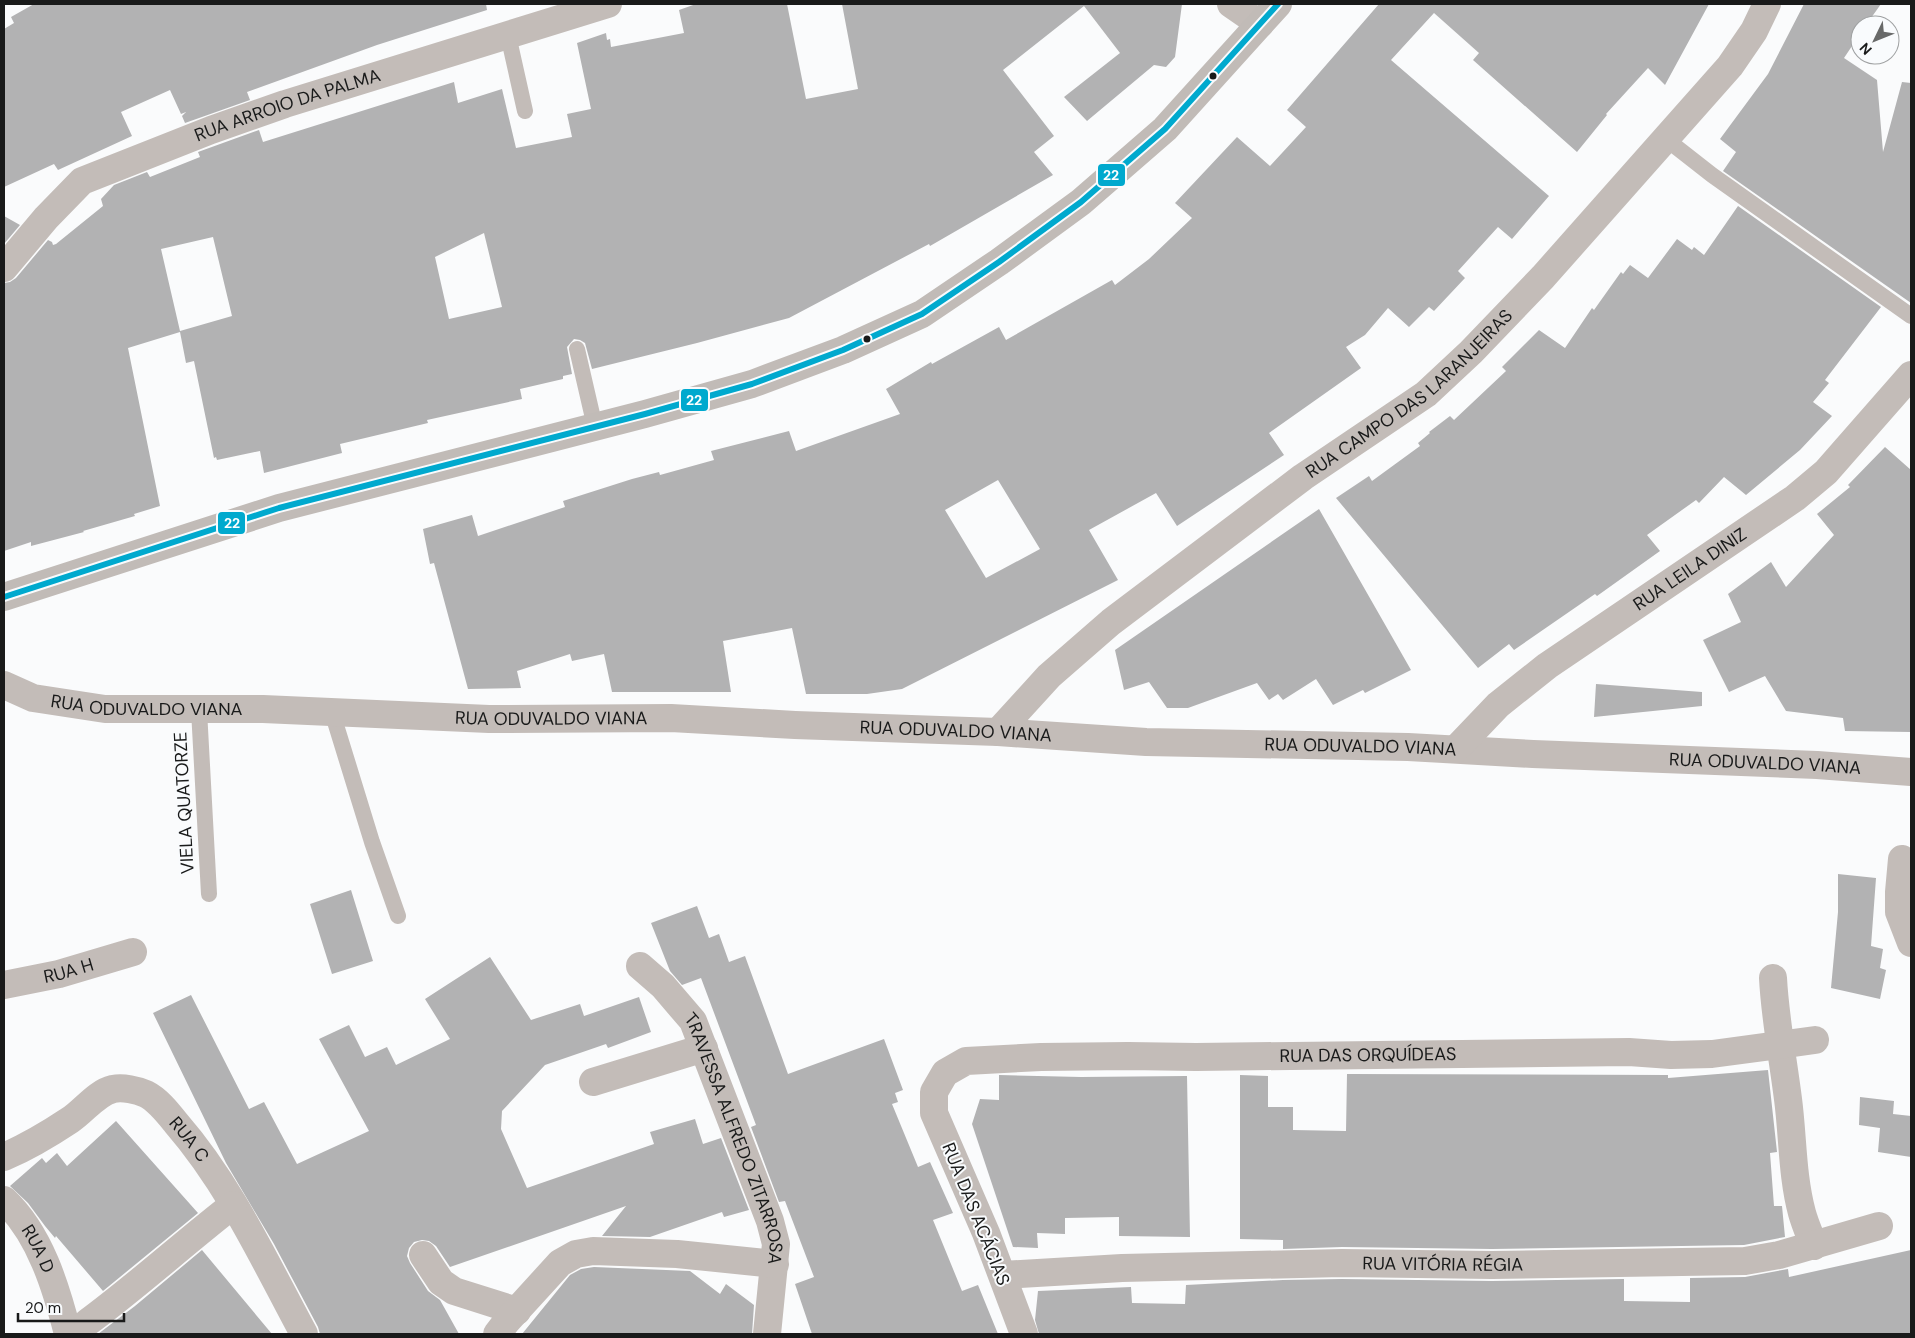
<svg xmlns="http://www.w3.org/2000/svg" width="1915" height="1338" viewBox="0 0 1915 1338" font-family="'DM Sans',sans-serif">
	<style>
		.building { fill: #b2b2b3; fill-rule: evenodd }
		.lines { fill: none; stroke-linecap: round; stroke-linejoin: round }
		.lane { stroke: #c3bcb8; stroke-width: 16 }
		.street { stroke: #c3bcb8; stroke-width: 28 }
		.secondary { stroke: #c1bbb7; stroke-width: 28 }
		.bus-1-casing { stroke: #f9fbfd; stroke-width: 10 }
		.bus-1 { stroke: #00a9ce; stroke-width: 6 }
		.bus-dot { fill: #191a1a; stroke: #f9fbfd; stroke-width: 2 }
		.labels { text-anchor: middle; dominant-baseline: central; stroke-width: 4; stroke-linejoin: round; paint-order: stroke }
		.street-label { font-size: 18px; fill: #191a1a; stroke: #f9fbfd }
		.line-badge { stroke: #f9fbfd; stroke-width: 2 }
		.badge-label { font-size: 14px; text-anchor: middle; font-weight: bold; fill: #fff }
	</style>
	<rect width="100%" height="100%" fill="#fafbfc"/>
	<path class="building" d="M34,4h452l1,6 -110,35 -130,47 3,8 -65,23 -3,-7 4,-4 -5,2 -11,-24 -49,22 11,24 -74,34 -4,-6 -50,23v-158l10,-6 -3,-6z
		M696,4h91l19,95 52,-10 -16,-85h340l-7,53 -9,10 -12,-2 -67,56 -23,-24 56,-44 -36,-47 -81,64 51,66 -20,16 19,23 -123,71 -1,-2 -140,74 -92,25 -105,26 -7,-26 -5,-3 -6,-1 -7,8 5,27 -9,2v3l-43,10 2,10 -95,21 1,3 -88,21 2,9 -78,20 -4,-22 -43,9 -1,-3 -2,1 -20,-97 -8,2 -6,-31 -52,16 32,158 -26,8 1,2 -52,15 1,1 -53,14v-4l-27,9v-268l6,-1 6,-4 32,-38 4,2 1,3 3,-1 47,-38 -2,-7 13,-14 33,-13 3,5 50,-20 -2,-5 61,-22 4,12 191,-60 4,21 44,-14 14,59 56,-11 -5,-23 24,-5 -14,-66 29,-10 1,7 3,-1 1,8 73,-14 -5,-23zM484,233l18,74 -53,12 -14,-62zM213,237l19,79 -52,15 -19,-82z
		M1379,4h330l-44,81 -17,-17 -42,46 1,1 -30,37 -104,-92 6,-7 -45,-40 -43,47 158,136 -37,43 -14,-12 -40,44 7,7 -31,33 -5,-4 -20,20 -21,-19 -23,27 -19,12 15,21 -92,65 15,22 -107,71 -21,-33 -67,37 29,50 -216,109 -35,5h-61l-14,-66 -69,13 8,51h-119l-8,-38 -32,7 -2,-7 -53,17 4,17 -53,1 -34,-126 -4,1 -7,-35 49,-14 6,21 87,-29 -2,-6 69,-22 27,-7 1,3 54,-15 -3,-9 78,-20 7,20 104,-37 -14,-25 45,-27 1,2 67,-37 7,13 106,-60 3,5 34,-26 43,-41 -17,-15 62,-66 33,29 36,-39 -19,-17zM998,480l42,69 -54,29 -41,-68z
		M1804,4h77l-15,21h-6v9l-16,24 33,22 6,72 19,-70 9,1v220l-188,-132 13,-19 -16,-13 48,-65z
		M1738,206l143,101 -56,73 4,3 -16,19 19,14 -32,34 -54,45 -22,-18 -25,26 -3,-3 -49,35 13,16 -63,45 -2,-2 -81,56 -5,-6 -31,24 -142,-170 33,-22 3,5 48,-35 -2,-3 12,-10 -1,-1 21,-16 4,4 52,-49 -4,-4 37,-37 26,18 27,-40 2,2 27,-38 2,2 7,-9 18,13 29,-39 15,11 2,-3 10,8z
		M4,216l16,9 -16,19z
		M1885,447l26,23v262l-66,-1 -2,-13 -57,-7 -21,-35 -36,16 -26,-52 38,-18 -13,-28 43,-32 15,25 48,-52 -17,-21 33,-27 -2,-2z
		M1319,509l92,161 -46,23 -2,-3 -30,15 -17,-26 -33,21 -5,-6 -9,6 -12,-17 -69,25h-21l-18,-26 -25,8 -9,-40z
		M1596,684l106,8v14l-108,11z
		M1838,874l38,4 -5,68 12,3 -3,19 6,2 -6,29 -49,-11 7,-76z
		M351,890l22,71 -41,13 -22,-70z
		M697,906l12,32 10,-4 10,28 16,-6 43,118 96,-35 19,51 -8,3 3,9 -6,2 26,63 12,-5 23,51 -20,7 29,71 16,-6 20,49h-186l-17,-50 19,-7 -29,-76 -6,1 -28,-75 5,-2 -55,-147 -19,7 -12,-14 -19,-48z
		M490,957l41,63 49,-16 4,12 55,-19 12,35 -43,16 -2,-4 -61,21 -43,46 -1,18 26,59 127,-44 -4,-12 45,-13 8,25 18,-6 28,72 -25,7 -2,-5 -72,25 -48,-1 24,-30 -176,61 -14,-21 -7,-5 -7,-1 -8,2 -5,6 -2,8 3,7 18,28 12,9 19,34h-139l-2,-7 -44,-83 -48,-81 -73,-150 38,-18 58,114 15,-7 33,62 72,-33 -50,-92 30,-14 16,32 22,-10 9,18 54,-26 -25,-40z
		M1768,1070l9,82 -7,1 4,53h8l3,31 -41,8 -252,4 -150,-2 -59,2v-9l-43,-1v-164l28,1v31h25v23l53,1 1,-57 321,1v3z
		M999,1075l82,2 106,-1 3,161 -71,-1v-19l-54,1v16l-28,-1 1,15 -25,-1 -41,-123 8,-25 19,1z
		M1860,1097l34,4 -1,13 18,2v41l-33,-5 2,-24 -21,-3z
		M116,1121l82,92 -95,78 -47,-55 -1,2 -10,-12 -17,-23 -18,-17 32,-28 4,5 11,-10 10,13z
		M202,1250l70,84h-174l37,-28z
		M1911,1250v84h-872l-4,-14 3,-29 93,-4 1,16 53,1 1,-19 97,-5 59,-1 150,2 132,-2v22l66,1v-24l55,-1 43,-8 1,8z
		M594,1267l96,4 30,23 6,-10 28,21 -2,29h-230l48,-59 11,-6z"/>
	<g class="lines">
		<path class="lane" d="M508,35l17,76
			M1666,139l46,36 199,141
			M577,349l18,78
			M199,710l10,184
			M332,712l40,130 26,74"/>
		<g class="street">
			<path d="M1231,4l29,20"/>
			<path id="s1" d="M4,268l42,-50 36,-37 129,-51 74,-26 323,-100"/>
			<path id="s2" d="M4,685l29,13 72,11h158l226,10 182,-1 124,7 203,7 148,10 262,5 125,7 284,11 94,7"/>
			<path id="s3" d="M998,732l51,-56 62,-54 192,-145 123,-83 45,-42 72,-75 187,-211 24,-35 13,-27"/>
			<path id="s4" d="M1456,749l42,-44 49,-39 248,-168 31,-26 85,-97"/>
			<path d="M1902,859l-3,33v20l12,31"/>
			<path id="s5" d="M640,966l23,20 30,35 77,200 6,23 -9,90"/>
			<path d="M1773,978c2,40 10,81 15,121 5,38 4,77 14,114 3,11 8,22 12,33"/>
			<path id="s6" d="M4,985l55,-11 74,-22"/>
			<path d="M593,1082l111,-34"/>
			<path id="s7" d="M4,1157c23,-10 45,-23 66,-37 14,-9 26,-27 43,-31 10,-2 24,1 33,5 12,6 22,19 30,29 54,62 89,139 128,211"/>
			<path id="s8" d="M4,1200c36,34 52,87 64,134"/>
			<path d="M423,1255l18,27 13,9 63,20"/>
			<path id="s9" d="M1003,1275l119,-7 220,-5 150,2 253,-4 34,-6 100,-29"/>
			<path d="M88,1322c50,-37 96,-79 145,-117"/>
			<path d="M497,1334l10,-13 53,-58 16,-9 17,-3 84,3 98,10"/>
			<path id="s10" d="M1024,1334l-38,-101 -52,-120v-21l11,-19 21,-12 75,-4 87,-1 68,1 433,-5 42,3 41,-1 103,-14"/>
		</g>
		<path class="secondary" d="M4,597l275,-89 366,-94 107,-30 91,-34 79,-36 77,-52 82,-60 84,-73 113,-125"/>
		<g class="bus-1-casing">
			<path id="bus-1" d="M4,597l275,-89 366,-94 107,-30 91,-34 79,-36 77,-52 82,-60 84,-73 113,-125"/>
		</g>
		<use href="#bus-1" class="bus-1"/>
	</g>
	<g class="bus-dot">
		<circle cx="1213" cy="76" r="4.5"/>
		<circle cx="867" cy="339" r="4.5"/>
	</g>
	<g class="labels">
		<g class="street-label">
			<text stroke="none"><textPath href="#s1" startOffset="336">RUA ARROIO DA PALMA</textPath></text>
			<text stroke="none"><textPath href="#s3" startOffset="534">RUA CAMPO DAS LARANJEIRAS</textPath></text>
			<text stroke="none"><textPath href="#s4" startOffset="296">RUA LEILA DINIZ</textPath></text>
			<text stroke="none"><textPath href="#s2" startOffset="146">RUA ODUVALDO VIANA</textPath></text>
			<text stroke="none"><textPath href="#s2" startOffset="551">RUA ODUVALDO VIANA</textPath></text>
			<text stroke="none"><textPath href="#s2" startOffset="956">RUA ODUVALDO VIANA</textPath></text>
			<text stroke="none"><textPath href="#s2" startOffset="1361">RUA ODUVALDO VIANA</textPath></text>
			<text stroke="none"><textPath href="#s2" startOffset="1766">RUA ODUVALDO VIANA</textPath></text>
			<text transform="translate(184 803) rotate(-93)">VIELA QUATORZE</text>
			<text stroke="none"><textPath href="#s6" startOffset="66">RUA H</textPath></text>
			<text stroke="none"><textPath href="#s10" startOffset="708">RUA DAS ORQUÍDEAS</textPath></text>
			<text stroke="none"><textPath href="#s7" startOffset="226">RUA C</textPath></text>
			<text stroke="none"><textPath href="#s5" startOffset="202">TRAVESSA ALFREDO ZITARROSA</textPath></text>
			<text transform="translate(976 1214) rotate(68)">RUA DAS ACÁCIAS</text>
			<text stroke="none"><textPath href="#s8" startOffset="60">RUA D</textPath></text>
			<text stroke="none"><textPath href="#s9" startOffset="440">RUA VITÓRIA RÉGIA</textPath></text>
		</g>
	</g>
	<g class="line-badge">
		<rect x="1097" y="163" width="29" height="24" rx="5" fill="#00a9ce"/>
		<rect x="680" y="388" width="29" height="24" rx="5" fill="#00a9ce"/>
		<rect x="217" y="511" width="29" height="24" rx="5" fill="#00a9ce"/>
	</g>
	<g class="badge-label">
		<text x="1111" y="180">22</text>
		<text x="694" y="405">22</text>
		<text x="232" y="528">22</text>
	</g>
	<rect width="1915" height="1338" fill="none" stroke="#191a1a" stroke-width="10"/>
	<g transform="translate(1875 40) rotate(227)"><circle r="24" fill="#f9fbfd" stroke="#9fa1a2"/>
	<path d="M0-4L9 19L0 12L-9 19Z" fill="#686969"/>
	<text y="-8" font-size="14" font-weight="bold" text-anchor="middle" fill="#191a1a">N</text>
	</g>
	<path d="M18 1313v8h106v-8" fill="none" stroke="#191a1a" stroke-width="2.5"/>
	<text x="25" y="1313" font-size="15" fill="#191a1a" stroke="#f9fbfd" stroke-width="4" paint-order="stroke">20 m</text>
</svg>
